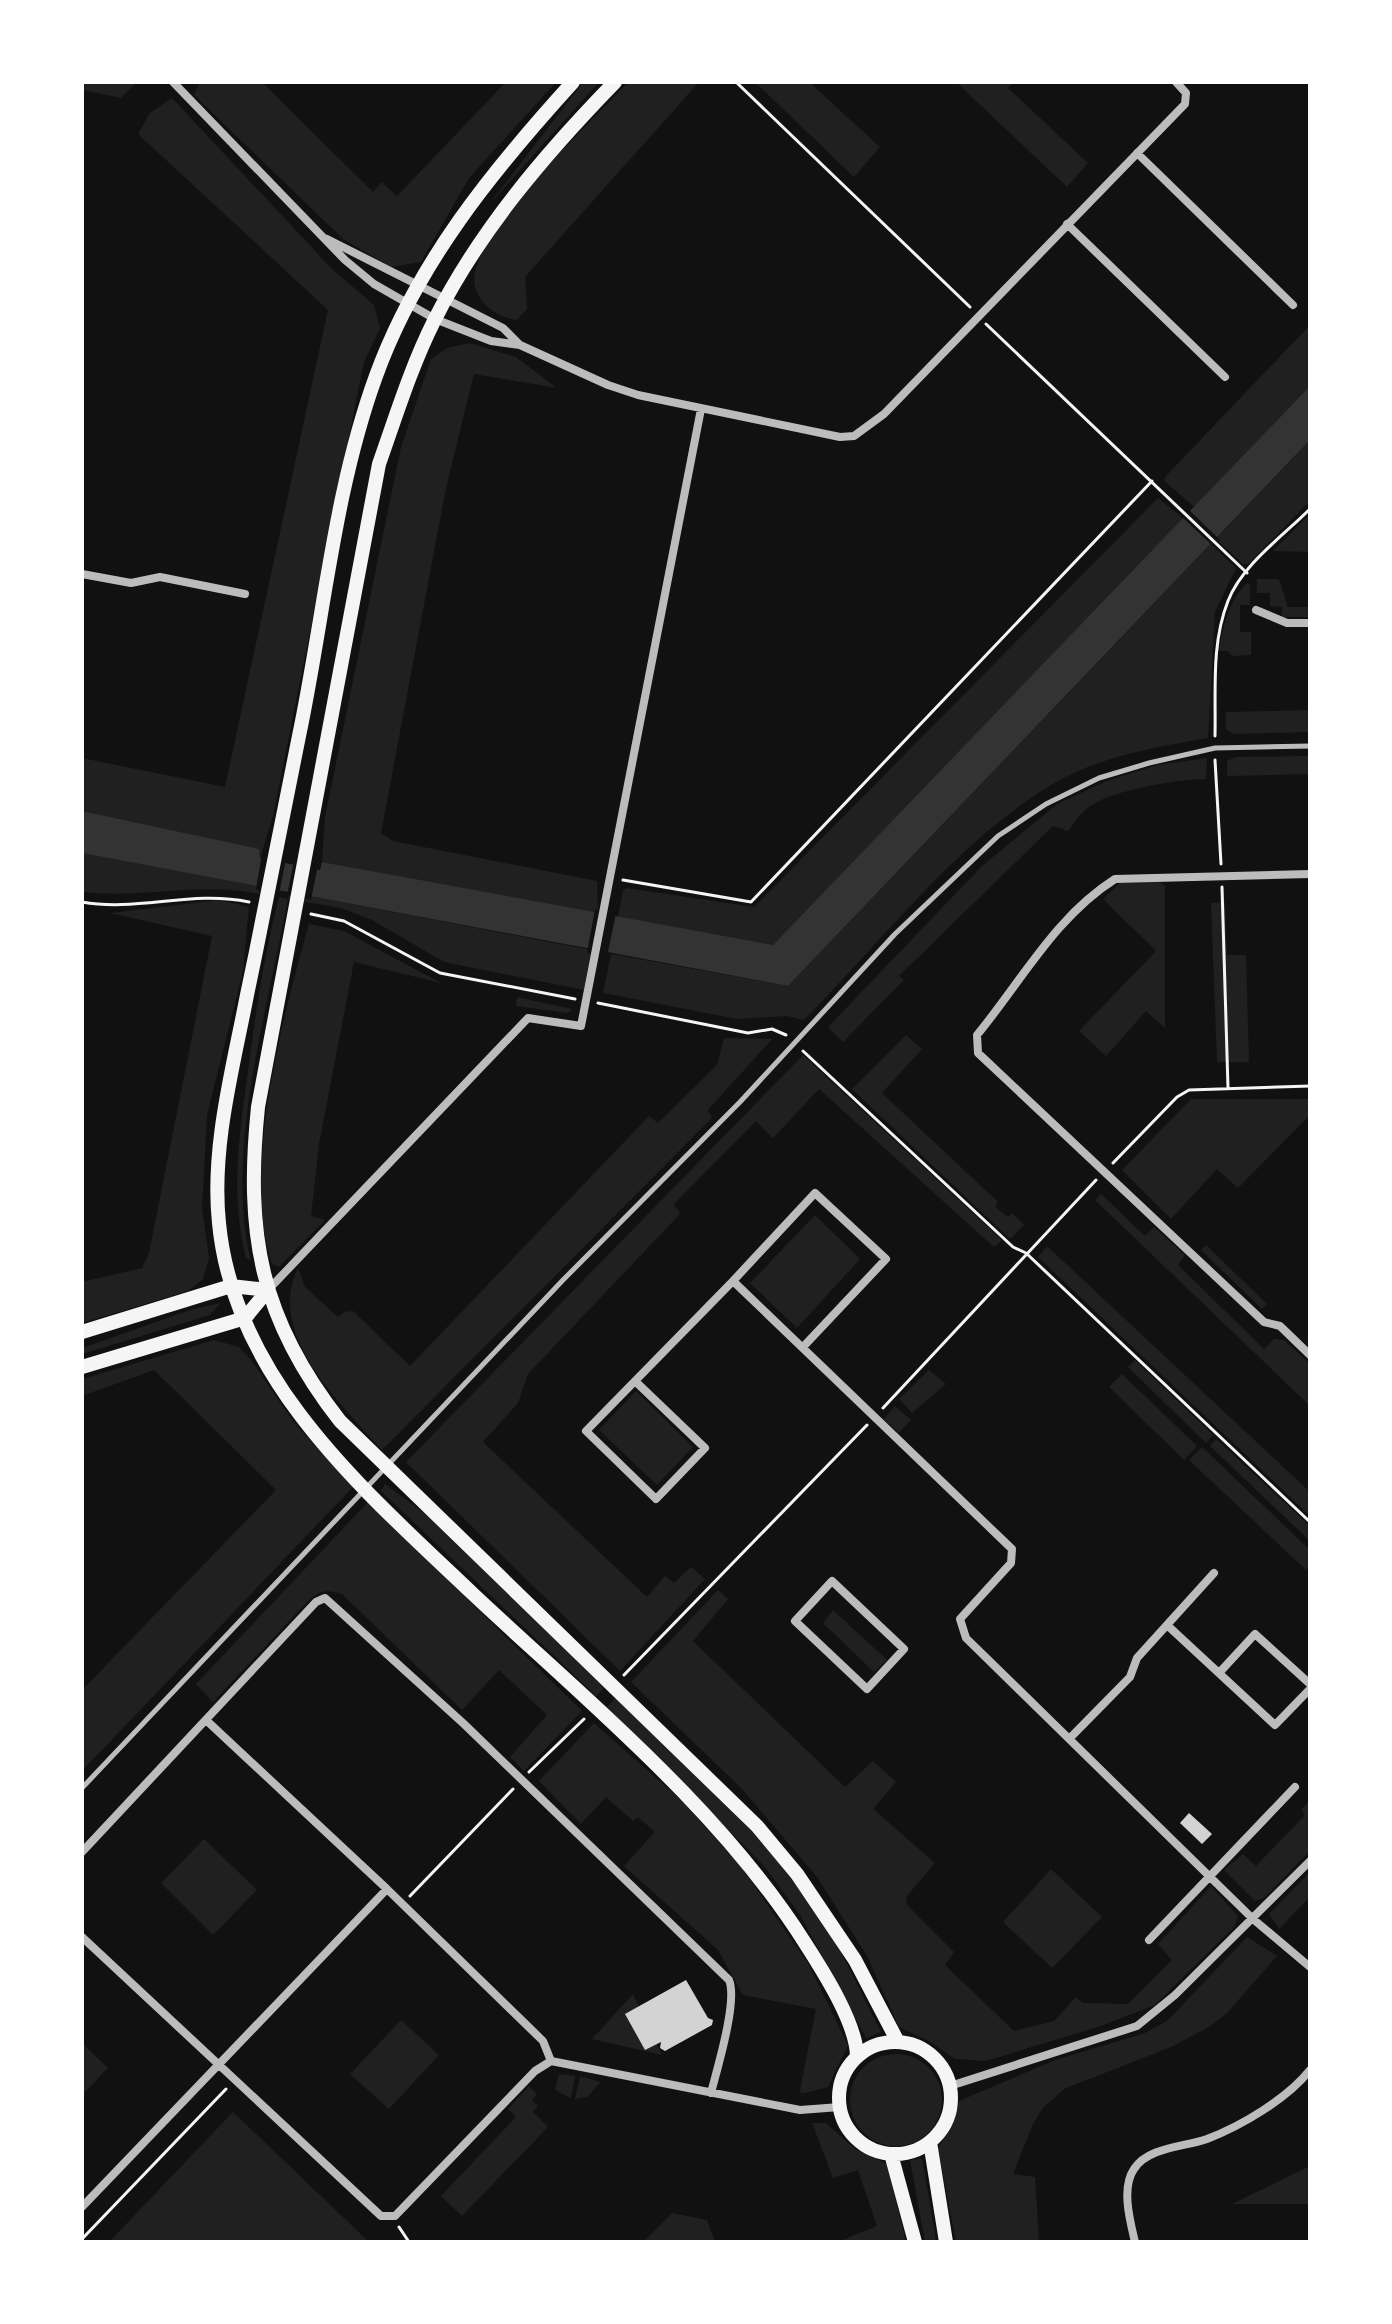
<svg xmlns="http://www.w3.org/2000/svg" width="1392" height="2324" viewBox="0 0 1392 2324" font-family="Raleway,sans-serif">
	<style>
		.green { fill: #202020 }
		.water { fill: #333 }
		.pier { fill: #111 }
		.building { fill: #d3d3d3 }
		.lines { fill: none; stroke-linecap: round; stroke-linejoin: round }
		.path { stroke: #f5f5f5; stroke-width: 3 }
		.service { stroke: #bcbcbc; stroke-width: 5 }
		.minor { stroke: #bcbcbc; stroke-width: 8 }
		.secondary { stroke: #f5f5f5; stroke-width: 14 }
	</style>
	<rect width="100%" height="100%" fill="#111"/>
	<path class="green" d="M82,82h55l-16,16 -39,-8z
		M200,82h62l111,110 9,-10 15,14 109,-114h50l-87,96 -48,84 -30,5 -48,-28 -149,-144z
		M583,82h16l-111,124z
		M628,82h71l-174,195 2,32 -10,11c-26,-4 -51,-25 -40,-55 20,-56 109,-137 151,-183z
		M755,82h54l71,65 -26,30z
		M956,82h57l-5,6 80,75 -21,24z
		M172,98l161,172 41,35 6,23 -16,34 -91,454 -13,42 -2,-9 -176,-38v-53l143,29 103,-477 -190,-176 12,-21z
		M1310,325v61l-116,121 -30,-26 1,-4z
		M470,343l46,14 41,31 -83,-14 -28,114 -65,345 12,8 204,40 1,33 -276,-52 3,-45 76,-370 30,-88 16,-11z
		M1310,440v61l-62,63h-5l-27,-25z
		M1158,498l26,21 -411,426 -155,-28 5,-27 4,-2 127,19z
		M1310,514v38l-37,-1z
		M1211,544l25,24 -21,44 -7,126c-53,9 -111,19 -157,47 -94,57 -170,157 -247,235l-17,-4 -50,3 -134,-26 8,-39 177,32z
		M1257,579h22l9,28h22v10h-28v-10l-12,-1v-13h-13z
		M1247,583l3,1v21h-10v27h11v23l-19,1 -4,-5h-9c3,-22 11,-53 28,-68z
		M1310,710v22l-76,2 -8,-5v-17z
		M1310,756v18l-83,2v-15l8,-4z
		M1207,758l-1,21c-27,0 -95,11 -117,28 -8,6 -15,16 -21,24l-15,-5 -154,150 5,4 -61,62 -15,-15 154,-161 75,-62 50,-23 50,-16z
		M82,853l175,32 3,9c-61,-13 -116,5 -178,-2z
		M1159,882l6,4v142l-19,-17 -40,45 -27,-25 77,-80 -53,-52 17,-16z
		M289,892l302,58 -7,40 -140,-28 -72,-42 -31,-12 -53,-9c-20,109 -64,254 -37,362l-5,-3c-16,-68 -7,-120 2,-187 8,-60 16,-116 31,-174l9,2z
		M220,900l29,7 -6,64 -36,144 -5,92 7,51 -6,21 -15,12 -106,32v-41l60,-14 7,-15 63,-317 -102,-23z
		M1225,902l2,53h19l3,107h-32l-6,-159z
		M309,924l35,7 97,52 -87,-21 -35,182 -8,72 14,4 -46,47 -7,-3c-31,-93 11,-247 37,-340z
		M517,997l55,12 -4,4 -52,-7z
		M906,1035l16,14 -40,44 116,109 -3,5 13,10 4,-4 12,12 -14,14 -158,-150z
		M724,1038l48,1 -64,71 4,8 -330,332c-40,-45 -117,-115 -84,-182l7,19 33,30 6,-5 9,-1 57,55 239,-250 9,7 59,-58z
		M803,1055l199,185 -8,7 -175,-158 -46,49 -17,-17 -82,83 6,10 -152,160 -10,29 -35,39 164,155 18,-21 9,7 17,-16 14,12 -85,92 -214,-209z
		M1191,1099h119v16l-72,73 -21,-19 -46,50 -49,-49z
		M1101,1194l44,42 9,-9 31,28 -7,10 86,84 10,-10 10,1 26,24v42l-215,-206z
		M815,1215l45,44 -63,69 -47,-45z
		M1206,1245l61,59 -5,5 -61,-59z
		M1047,1246l263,246v24l-272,-259z
		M221,1303l-11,12 -128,39v-6l111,-39z
		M214,1340l25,7 12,13 44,64 58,63 -271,284v-81l194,-200 -122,-120 -72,26v-17z
		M1135,1360l78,75 -7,8 -78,-76z
		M929,1370l17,14 -34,29 -13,-14z
		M1122,1374l75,72 -13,14 -75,-73z
		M636,1391l57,56 -36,38 -58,-55z
		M895,1406l16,14 -12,13 -15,-14z
		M1216,1439l94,87v15l-100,-95z
		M1202,1447l108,103v14l-4,6 -117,-110z
		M385,1484l56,42 163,162 -8,8 -215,-205z
		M368,1502l214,209 -58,60 -14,-14 37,-42 -48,-45 -37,40 -120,-116c-14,-4 -20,-4 -31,4l-98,104 -17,-18z
		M718,1590l10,9 -35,42 152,146 28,-26 23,21 -23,27 62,54 -29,34 1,8 47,47 -9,13 69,66 40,-10 22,-24 7,6 45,1 44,-44 -14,-16 53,-58 27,30 -3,10 -80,79 -54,21 -115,35 -31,-2 -26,-18 -30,-14 -32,-71 -50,-79 -74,-87 -112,-108z
		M833,1610l54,50 -13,12 -51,-49z
		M616,1698c69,65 140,127 195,205 28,40 48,86 70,129l-15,6 -66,-123 -36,-49 -157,-159z
		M594,1723l87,77 62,69 66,96 39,80 -20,42 -27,7 -1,-4 16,-81 -73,-14 -25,-45 -94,-84 31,-34 -17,-15 -5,4 -27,-24 -25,27 -42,-43z
		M1310,1800v51l-46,47 -9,3 -31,-31 19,-16 13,12 49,-51 -4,-5z
		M204,1839l53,51 -44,45 -52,-52z
		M1051,1869l51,48 -50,51 -49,-46z
		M1310,1872v25l-31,32 -10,-15z
		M1247,1937l30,19 -50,57 -18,14 -38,20 -107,42 -21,19 -10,16 -20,50 22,3 4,65h-83l-18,-93 15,-27 6,-21 96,-41 90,-27 22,-12z
		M633,1994l29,61 -70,-16z
		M401,2020l38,35 -50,54 -39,-35z
		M82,2043l26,25 -26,27z
		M850 2100a46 46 0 1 1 92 0a46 46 0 1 1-92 0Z
		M559,2074l16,2 -4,22 -16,-8z
		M580,2076l21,6 -14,15 -12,2z
		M529,2086l8,8 -5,6 6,6 -5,6 15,15 -86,89 -21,-20 75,-79 -8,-8z
		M233,2112l136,130h-260z
		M812,2123h14l29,26 32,15 19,78h-68l39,-16 -19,-56 -25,8z
		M922,2158l13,75 1,9h-11l-15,-82z
		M1310,2166v38h-78z
		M672,2213l35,7 8,22h-72z"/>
	<path class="water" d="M1310,386v54l-522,546 -706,-133v-42l177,38 1,9 60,12 2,-8 451,83z"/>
	<path class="pier" d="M1187,508l33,32 -6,7 -33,-31z
		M262,854l24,5 -7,35 -23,-5z
		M294,861l24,4 -7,35 -24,-5z
		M595,909l21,4 -9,44 -20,-4z"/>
	<path class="building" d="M1189,1813l23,21 -10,10 -22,-21z
		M686,1980l22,38 5,2 -1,5 -47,26 -5,-3 1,-6 -16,8 -20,-36z"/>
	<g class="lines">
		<path class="path" d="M736,82l234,225
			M986,324l261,249
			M1215,736c1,-45 -4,-92 13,-135 14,-36 55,-65 82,-92
			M1215,760l6,104
			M623,880l128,22 401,-421
			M1222,887l6,201
			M82,902c56,10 109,-12 167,0
			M311,914l33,7 96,52 135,26
			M598,1003l150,30 24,-4 14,6
			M803,1051l210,196 13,6 284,269
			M1113,1163l64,-66 12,-7 121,-4
			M883,1408l213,-228
			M624,1675l243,-250
			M529,1772l55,-53
			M410,1896l103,-107
			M399,2227l10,15
			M82,2239l144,-150"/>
		<path class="service" d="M82,1788l481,-508 177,-178 155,-168 103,-98 48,-32 53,-26 50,-15 66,-15 95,-2"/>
		<path class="minor" d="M173,82l172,178 29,24 61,35 56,22 29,4 88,40 30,10 202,42 14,-1 30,-22 301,-310 1,-11 -10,-11
			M1137,153l156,152
			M1067,224l158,153
			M327,239l176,89 17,17
			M82,574l49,9 29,-6 85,17
			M1256,610l31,13h23
			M1310,874l-195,5c-60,38 -94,103 -138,156l1,18 286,269 16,4 30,29
			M268,1290l260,-272 53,8 120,-617
			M803,1347l83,-88 -71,-66 -82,88 279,268 -1,14 -51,56 6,19 287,281 57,48
			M635,1381l70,67 -49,51 -70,-68z
			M635,1381l99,-101
			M832,1581l72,68 -37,40 -72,-68z
			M1167,1625l108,100 35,-36
			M1219,1673l36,-39 55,50
			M206,1720l181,169
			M1070,1738l60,-61 7,-19 77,-85
			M82,1852l234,-250 9,-4 139,126 265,256c9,21 -12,89 -18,113
			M82,1937l299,279h14l140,-145 16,-10
			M1149,1940l146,-153
			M950,2086l187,-60 38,-31 135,-134
			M82,2207l305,-318 156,152 8,20 249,49 40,-3
			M1135,2242c-5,-21 -14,-54 -1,-73 14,-22 50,-22 73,-30 34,-13 80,-40 103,-69"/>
		<path class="secondary" d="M573,82c-80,88 -156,181 -197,294 -42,115 -52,241 -77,360 -17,87 -34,173 -52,259 -14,73 -36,153 -28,228 15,158 147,269 254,371 115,108 248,216 332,349 18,28 52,81 52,114
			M615,82c-70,72 -136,149 -181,239 -23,46 -38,95 -55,143l-121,643c-13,127 2,212 82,314l417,405 40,48 58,86 43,82
			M245,1318l23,-28
			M82,1332l149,-46 37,4
			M82,1367l163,-49
			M839 2098a56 56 0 1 1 112 0a56 56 0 1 1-112 0Z
			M930,2142l16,100
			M891,2154l24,88"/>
	</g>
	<rect width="1392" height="2324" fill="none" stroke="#ffffff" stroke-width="168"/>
</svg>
